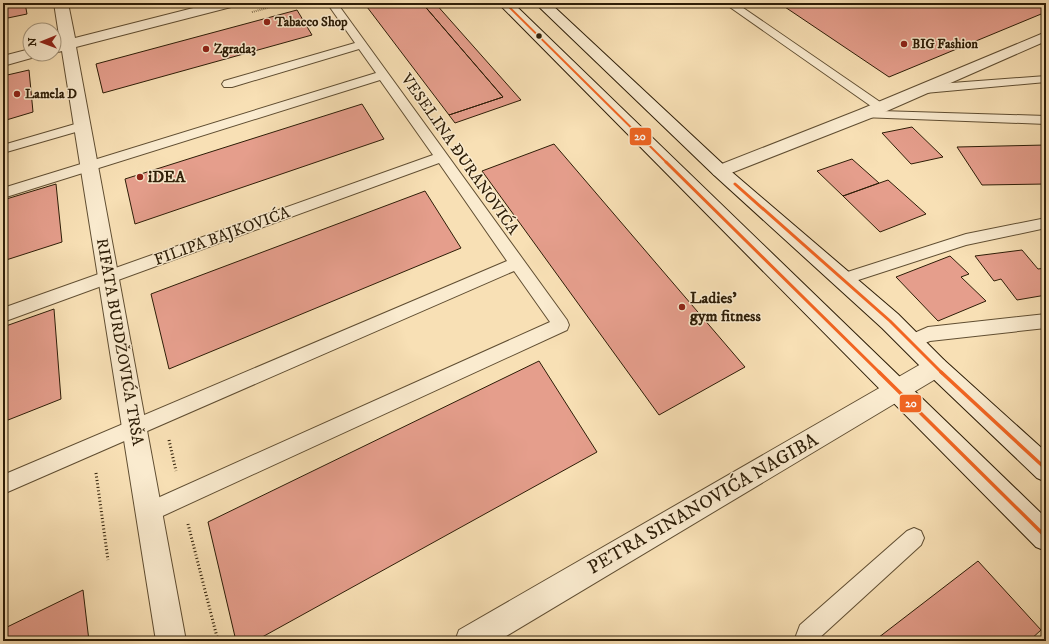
<svg xmlns="http://www.w3.org/2000/svg" width="1049" height="644" viewBox="0 0 1049 644" font-family="'IM FELL DW Pica',serif">
	<style>
		.building { fill: #e59e8c; stroke: #2d1d07 }
		.lines { fill: none; stroke-linecap: round; stroke-linejoin: round }
		.lane-casing { stroke: #604e32; stroke-width: 2 }
		.street-casing { stroke: #604e32; stroke-width: 2 }
		.secondary-casing { stroke: #2d1d07; stroke-width: 2 }
		.path-far1 { stroke: #2d1d07; stroke-width: 2; stroke-dasharray: 0.5 1.5; stroke-linecap: butt }
		.path { stroke: #2d1d07; stroke-width: 3; stroke-dasharray: 1 2.5; stroke-linecap: butt }
		.lane { fill: #faebcf; fill-rule: evenodd }
		.street { fill: #faebcf; fill-rule: evenodd }
		.secondary { fill: #faebcf; fill-rule: evenodd }
		.bus-1-far2-casing { stroke: #faebcf; stroke-width: 4 }
		.bus-1-far1-casing { stroke: #faebcf; stroke-width: 6 }
		.bus-1-casing { stroke: #faebcf; stroke-width: 6 }
		.bus-1-far2 { stroke: #f26522; stroke-width: 2 }
		.bus-1-far1 { stroke: #f26522; stroke-width: 3 }
		.bus-1 { stroke: #f26522; stroke-width: 3.5 }
		.poi-dot { fill: #8f2418; stroke: #faebcf; stroke-width: 1.5 }
		.bus-dot { fill: #2d1d07; stroke: #faebcf; stroke-width: 1.5 }
		.labels { text-anchor: middle; dominant-baseline: central; stroke-width: 3; stroke-linejoin: round; paint-order: stroke }
		.far-poi-label { font-size: 13px; font-weight: bold; fill: #2d1d07; stroke: #faebcf; text-anchor: start }
		.street-label { font-size: 16px; fill: #2d1d07; stroke: #faebcf }
		.poi-label { font-size: 16px; font-weight: bold; fill: #2d1d07; stroke: #faebcf; text-anchor: start }
		.near-street-label { font-size: 19px; fill: #2d1d07; stroke: #faebcf }
		.line-badge { stroke: #faebcf; stroke-width: 1.5 }
		.badge-label { font-size: 11px; text-anchor: middle; font-weight: bold; fill: #fff }
	</style>
	<rect width="100%" height="100%" fill="#f8e0b5"/>
	<filter id="stains"><feTurbulence type="fractalNoise" baseFrequency=".005" numOctaves="4"/><feColorMatrix values="0 0 0 0 .2 0 0 0 0 .09 0 0 0 0 .02 0 0 0 .5 -.17"/></filter>
	<radialGradient id="worn" r=".72"><stop offset=".6" stop-color="#630" stop-opacity="0"/><stop offset="1" stop-color="#630" stop-opacity=".3"/></radialGradient>
	<path class="building" d="M3,3h22l2,11 -24,5z
		M364,3h58l81,94 -54,18z
		M422,3h13l86,97 -66,23 -6,-8 54,-18z
		M779,3h256l11,6v3l-157,65z
		M297,10l15,25 -209,58 -7,-29z
		M29,70l4,42 -30,9v-45z
		M362,104l22,35 -249,85 -10,-45z
		M912,127l31,30 -32,7 -29,-31z
		M554,144l191,223 -86,48 -177,-244z
		M1046,145v39l-64,1 -25,-38z
		M852,159l27,24 -36,13 -26,-25z
		M888,180l38,34 -46,18 -37,-36z
		M56,184l6,58 -59,19v-61z
		M425,191l36,57 -292,121 -18,-75z
		M1022,250l16,19 8,-1v27l-29,5 -16,-21 -7,2 -19,-25z
		M950,256l19,18 -8,3 25,24 -48,20 -42,-44z
		M54,309l7,90 -58,23v-95z
		M539,361l58,91 -342,189h-19l-28,-119z
		M978,561l63,69 -12,11h-155z
		M83,590l6,51h-86v-12z"/>
	<g class="lines">
		<g class="lane-casing">
			<path id="lane" d="M327,3h10l230,317 2,5 -2,5 -411,189 -7,3 -7,-3 -3,-7 3,-7 408,-183 -36,-51 -511,223v-19l504,-214 -68,-98 -436,159v-14l430,-153 -53,-75 -377,118v-10l373,-115 -17,-24 -127,38h-8l-2,-3 2,-3 131,-38z
				M724,3h12l147,101 2,3 -5,4 166,5v8l-185,-7 -2,-3 2,-3h17z
				M1046,76v6l-121,11 -6,-4 6,-4z
				M82,122l4,1 2,3 -2,3 -83,24v-8z
				M1046,218v10l-80,17 -123,40 -5,-2 -3,-4 3,-4 128,-41z
				M1046,314v14l-116,13 -19,8 -6,-2 -2,-5 2,-5 23,-10z
				M914,528l7,3 3,7 -3,7 -105,96h-22l6,-16 107,-94z"/>
		</g>
		<g class="street-casing">
			<path id="street" d="M54,3h14l7,35 138,-35h24l-2,3 -159,41 110,594h-30l-94,-590 -8,2v-10l6,-1z
				M1046,32v9l-175,77 -145,57 -6,2 -6,-2 -3,-4 3,-4 145,-57z
				M30,49v5h8l-3,3 -32,9v-10z
				M936,357l8,3 4,7 -4,7 -446,267h-43l4,-11 469,-270z"/>
		</g>
		<g class="secondary-casing">
			<path id="secondary" d="M498,3h15l533,515v33l-10,-4z
				M535,3h15l176,164 172,147 46,46 102,92v30l-9,-4 -109,-104 -46,-46 -168,-153z"/>
		</g>
		<path class="path-far1" d="M252,12l34,-9"/>
		<path class="path" d="M169,440l7,31
			M96,473l12,87
			M188,524l30,117"/>
		<use href="#lane" class="lane"/>
		<use href="#street" class="street"/>
		<use href="#secondary" class="secondary"/>
		<g class="bus-1-far2-casing">
			<path id="bus-1-far2" d="M505,3l162,160"/>
		</g>
		<g class="bus-1-far1-casing">
			<path id="bus-1-far1" d="M666,162l214,211
				M735,184l155,137 52,52"/>
		</g>
		<g class="bus-1-casing">
			<path id="bus-1" d="M879,372l167,165
				M941,372l105,97"/>
		</g>
		<use href="#bus-1-far2" class="bus-1-far2"/>
		<use href="#bus-1-far1" class="bus-1-far1"/>
		<use href="#bus-1" class="bus-1"/>
	</g>
	<g class="poi-dot">
		<circle cx="267" cy="22" r="4"/>
		<circle cx="904" cy="44" r="4"/>
		<circle cx="206" cy="49" r="4"/>
		<circle cx="17" cy="94" r="4"/>
		<circle cx="140" cy="177" r="4"/>
		<circle cx="682" cy="307" r="4"/>
	</g>
	<circle class="bus-dot" cx="539" cy="36" r="3.5"/>
	<g class="labels">
		<g class="far-poi-label">
			<text x="275" y="22">Tabacco Shop</text>
			<text x="912" y="44">BIG Fashion</text>
			<text x="214" y="49">Zgrada3</text>
			<text x="25" y="94">Lamela D</text>
		</g>
		<g class="street-label">
			<text transform="translate(460 154) rotate(55)">VESELINA ĐURANOVIĆA</text>
			<text transform="translate(222 236) rotate(-20)">FILIPA BAJKOVIĆA</text>
			<text transform="translate(120 342) rotate(80)">RIFATA BURDŽOVIĆA TRŠA</text>
		</g>
		<g class="poi-label">
			<text x="148" y="177">iDEA</text>
			<text x="690" y="298">Ladies'<tspan x="690" dy="18">gym fitness</tspan></text>
		</g>
		<g class="near-street-label">
			<text transform="translate(703 504) rotate(-30)">PETRA SINANOVIĆA NAGIBA</text>
		</g>
	</g>
	<g class="line-badge">
		<rect x="629" y="127" width="23" height="19" rx="4" fill="#f26522"/>
		<rect x="899" y="394" width="23" height="19" rx="4" fill="#f26522"/>
	</g>
	<g class="badge-label">
		<text x="640" y="140">20</text>
		<text x="911" y="407">20</text>
	</g>
	<rect width="1049" height="644" fill="none" stroke="#f8e0b5" stroke-width="16"/>
	<rect x="4" y="4" width="1041" height="636" fill="none" stroke="#2d1d07" stroke-width="2"/>
	<rect x="8" y="8" width="1033" height="628" fill="none" stroke="#2d1d07"/>
	<g transform="translate(42 42) rotate(269)"><circle r="19" fill="#faebcf" stroke="#a8997f"/>
	<path d="M0-3L7 15L0 10L-7 15Z" fill="#8f2418"/>
	<text y="-6" font-size="11" font-weight="bold" text-anchor="middle" fill="#2d1d07">N</text>
	</g>
	<rect width="100%" height="100%" filter="url(#stains)"/>
	<rect width="100%" height="100%" fill="url(#worn)"/>
</svg>
